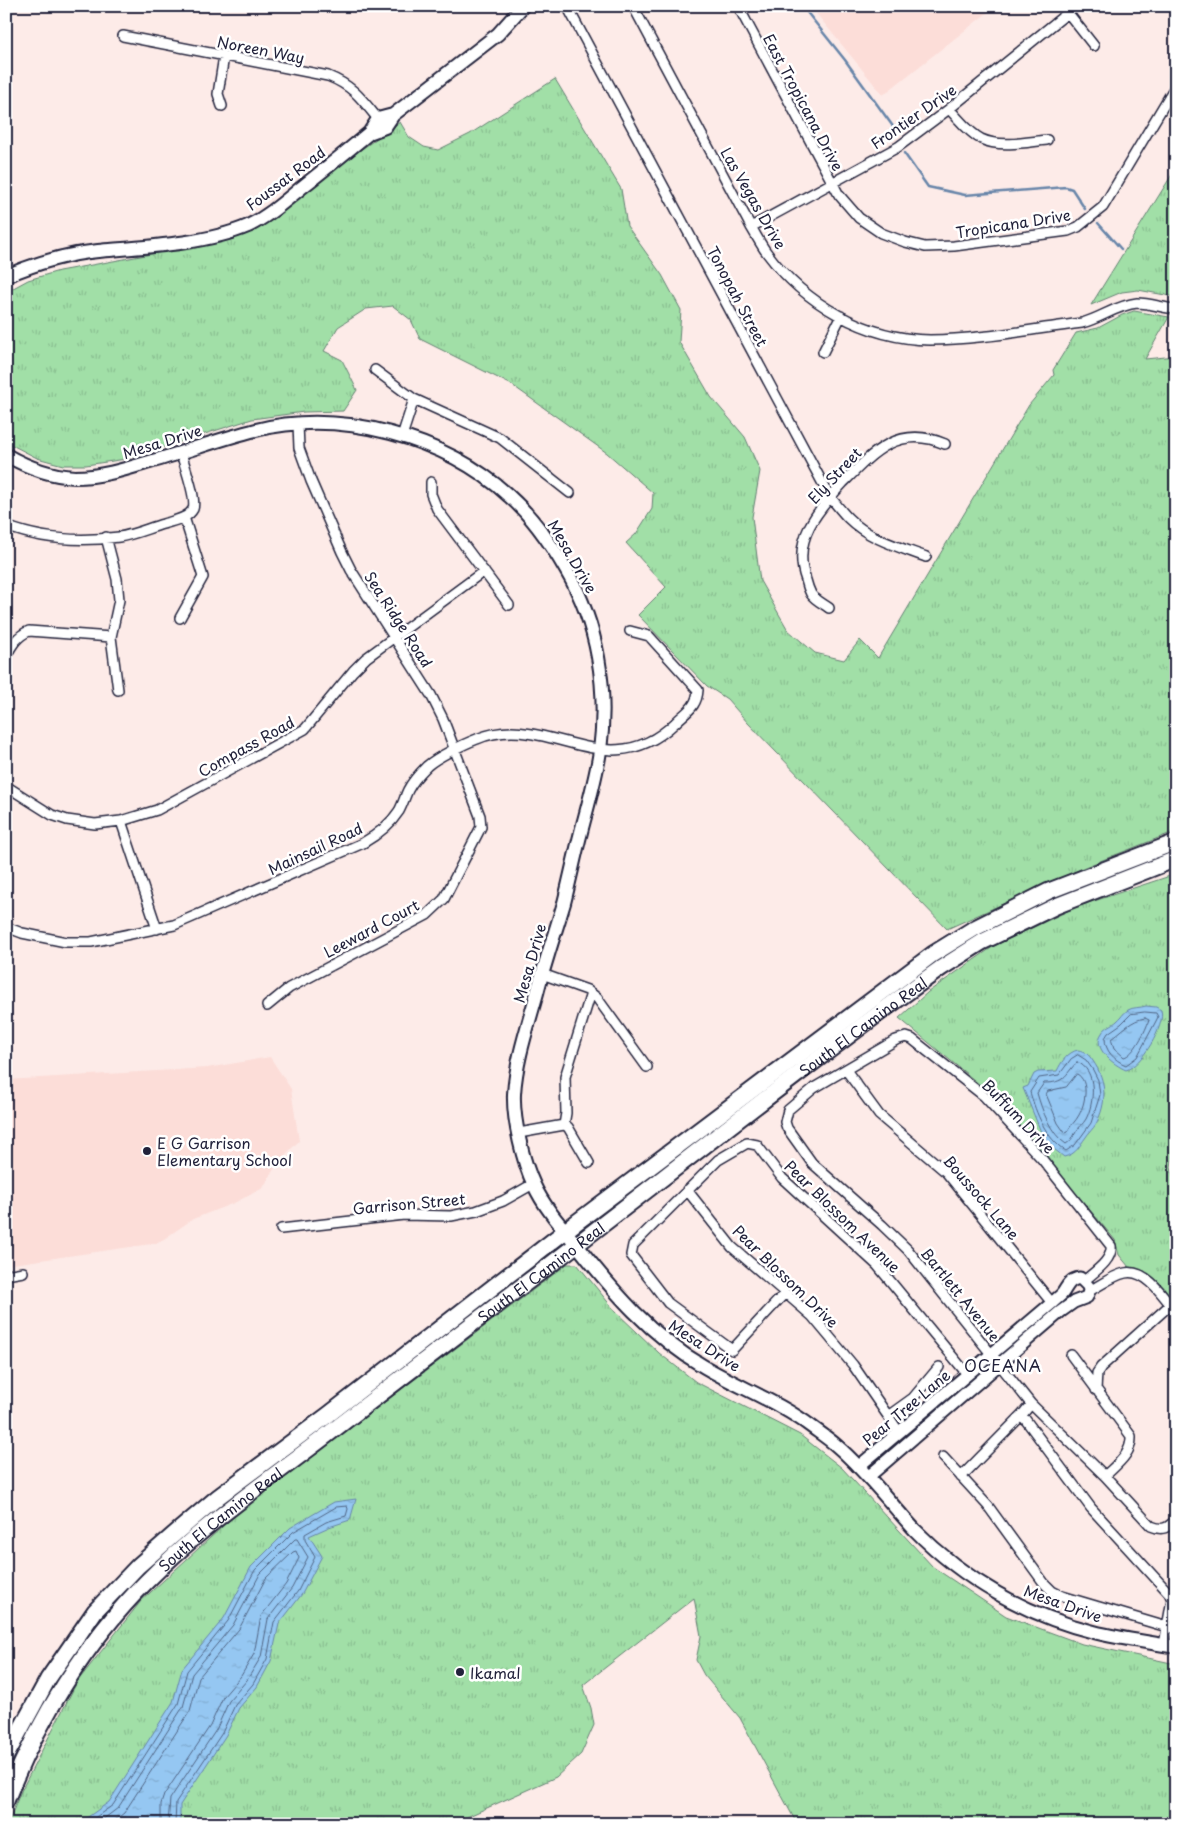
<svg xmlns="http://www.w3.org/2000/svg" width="1182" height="1830" viewBox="0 0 1182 1830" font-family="'Playpen Sans',sans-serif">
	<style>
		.built { fill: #fcddd8 }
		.grass { fill: url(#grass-tufts); stroke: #628071 }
		.water { fill: url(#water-ripples); stroke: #6785a9 }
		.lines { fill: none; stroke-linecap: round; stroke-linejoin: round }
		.shore { stroke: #506484; stroke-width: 1 }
		.stream { stroke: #6785a9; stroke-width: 2.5 }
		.minor-casing { stroke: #22223b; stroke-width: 12 }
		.tertiary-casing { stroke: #22223b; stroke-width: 15 }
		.secondary-casing { stroke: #22223b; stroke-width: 16 }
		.primary-casing { stroke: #22223b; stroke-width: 19 }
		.minor { stroke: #fff; stroke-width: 9 }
		.tertiary { stroke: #fff; stroke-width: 11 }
		.secondary { stroke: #fff; stroke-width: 12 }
		.primary { stroke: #fff; stroke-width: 15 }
		.poi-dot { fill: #22223b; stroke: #fff; stroke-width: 2 }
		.labels { text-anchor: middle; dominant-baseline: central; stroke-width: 5; stroke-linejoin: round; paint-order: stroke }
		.street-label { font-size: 15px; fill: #22223b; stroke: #fff }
		.poi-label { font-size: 15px; fill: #22223b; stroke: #fff; text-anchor: start }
		.neighbourhood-label { font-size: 16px; letter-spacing: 1px; fill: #22223b; stroke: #fff }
	</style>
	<defs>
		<pattern id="grass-tufts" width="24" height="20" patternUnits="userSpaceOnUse" patternTransform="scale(1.25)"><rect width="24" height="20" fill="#a1dfa7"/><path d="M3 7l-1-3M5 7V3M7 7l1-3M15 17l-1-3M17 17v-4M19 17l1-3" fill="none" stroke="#8abf91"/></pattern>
		<pattern id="water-ripples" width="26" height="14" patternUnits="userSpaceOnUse" patternTransform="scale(1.25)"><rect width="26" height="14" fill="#95c7f2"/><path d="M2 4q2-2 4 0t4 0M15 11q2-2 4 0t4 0" fill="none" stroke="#80abd0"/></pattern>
	</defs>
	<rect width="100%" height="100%" fill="#fdebe8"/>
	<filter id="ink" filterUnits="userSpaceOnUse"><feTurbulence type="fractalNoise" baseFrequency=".02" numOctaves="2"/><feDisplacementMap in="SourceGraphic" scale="10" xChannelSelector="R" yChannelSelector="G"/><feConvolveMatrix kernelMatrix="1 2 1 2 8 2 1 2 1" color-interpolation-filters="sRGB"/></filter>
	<g filter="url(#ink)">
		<path class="built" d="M810,6h186l-113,89z
			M270,1057l21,32 8,52 -21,21 -15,26 -29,15 -41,16 -35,24 -152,22v-185l201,-12z"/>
		<path class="grass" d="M555,79l66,110 6,37 35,49 19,35 -2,32 32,55 34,40 15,34 -8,46 8,64 28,49 27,23 29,7 16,-20 18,18 151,-253 25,-30 -1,-5 23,-37 22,-5 24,-13 12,-4 35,6 -24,42 31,-3v475l-91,36 -138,62 -199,-206 -21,-24 -20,-13 -69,-71 28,-28 -40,-44 10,-9 16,-25 1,-16 -46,-40 -95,-68 -92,-46 -9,-19 -18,-14 -27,3 -28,18 -14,24 18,9 15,30 -14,21 -39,1 -52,7 -126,40 -40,6h-23l-26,-7 -31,-16v-150l22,-12 31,-9 114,-21 70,-17 157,-111 9,15 15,10 14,3 32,-16z
			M1176,168v129l-38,-7 -16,2 -31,13z
			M1176,874v260l-5,33 5,23v117l-31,-36 -16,-4 -10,-12 -4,-15 -118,-141 -98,-81 29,-26 66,-46 82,-39z
			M567,1264h10l39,48 43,41 37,29 104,53 42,33 91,99 73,49 76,28 94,20v160h-379l-57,-106 -36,-43 -8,-15 5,-24 -7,-38 -111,87 8,23 3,17 -13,29 -25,23 -87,39 -14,8h-447l12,-31 57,-111 64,-81 92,-84z"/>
		<path class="water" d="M1146,1006l10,1 5,3c5,15 -20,56 -35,60 -12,-5 -35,-22 -24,-37 3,-6 11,-8 15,-12 4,-3 6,-8 11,-11 5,-3 12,-2 18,-4z
			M1078,1050c7,1 11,5 15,11 14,20 14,42 3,63 -3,5 -7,8 -10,13 -7,9 -9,17 -22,20l-15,-12 -8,-13 -18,-44 5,-2 6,-12 4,-2 19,-1c4,-9 11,-19 21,-21z
			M356,1499l-6,21 -21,7 -20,9 13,20 -20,38 -23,30 -8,37 -14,26 -18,21 -13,27 -46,70v19h-102l31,-22 64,-100 9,-33 42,-51 27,-51 39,-39 44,-26z"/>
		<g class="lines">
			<path class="shore" d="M1145,1012l11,1 2,4 -2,4 -19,36 -11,8c-12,-5 -21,-14 -21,-27l3,-5 13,-9 10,-10z
				M1145,1018l4,2c-3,10 -15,35 -25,37l-10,-9 -3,-9c11,-8 20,-19 34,-21z
				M1078,1055l8,5 7,10 5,10 2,15 -9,28 -16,22 -9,6c-20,-12 -30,-38 -36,-59l9,-14 20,-3 12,-16z
				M1077,1062c21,8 17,42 9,57 -3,5 -7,8 -10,13 -3,5 -5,9 -10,12 -15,-10 -24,-33 -29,-51l7,-10c21,0 20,-7 33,-21z
				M1077,1074c13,7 8,30 2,41 -3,6 -9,11 -12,17l-2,1 -7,-10 -12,-29 2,-3 18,-4z
				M86,1824l27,-19 65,-101 9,-33 41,-50 27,-51 38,-38 43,-25 11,-1 1,3 -2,7 -20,6 -21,12v6l10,17 -17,34 -24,31 -7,37 -14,25 -18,21 -13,28 -46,69 -1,22
				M97,1824l21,-16 65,-101 9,-33 41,-49 27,-51 35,-35h2l11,18 -16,31 -24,31 -7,38 -14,23 -18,21 -13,29 -46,69 -2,25
				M110,1824l14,-11 66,-102 9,-34 40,-48 27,-51 27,-26 3,-1 3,7 -13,26 -25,32 -7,38 -13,22 -18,21 -13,29 -46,69 -3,9v20"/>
			<path class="stream" d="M802,6l43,54 52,72
				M904,153l24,34 37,8 101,-8 6,2 13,20
				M1098,223l23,26"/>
			<g class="minor-casing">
				<path id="minor" d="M567,6l263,491c6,7 12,15 18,21 21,21 51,29 78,39
					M633,6l118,221c5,8 10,18 16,26 38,51 99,86 163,87 49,0 103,-11 152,-17 19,-5 35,-18 55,-20 13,0 26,5 39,6
					M738,6l101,189 20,23 22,15 24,9 20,5 29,-1 114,-15 10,-4 25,-20 73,-122
					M1068,13l26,33
					M123,36l205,40c25,10 33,22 50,43
					M222,106l-4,-12 6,-38
					M949,109c10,10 19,23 32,30 19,9 45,3 66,1
					M751,227l147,-80 51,-38 127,-103
					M823,352l18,-36
					M375,370l39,29 86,39 70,55
					M402,436l12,-37
					M431,482v12l6,15 72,96
					M6,526c36,14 75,16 113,11 14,-2 30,-9 44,-13 9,-3 25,-5 30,-15 4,-10 -9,-45 -12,-56
					M106,537l11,42 2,21 -8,37 7,53
					M829,608c-5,-4 -14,-8 -18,-14 -2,-4 -4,-10 -5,-14 -15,-40 12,-70 37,-97 30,-31 56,-59 102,-39
					M180,618l23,-41 -19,-60
					M6,656c6,-11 11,-20 23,-25l82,6
					M6,786l46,29 15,5 28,4 26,-3 36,-11 148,-81 48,-58 13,-13 118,-87
					M121,821l36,108
					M6,927l16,6 44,9h25l83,-17 189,-82c14,-8 27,-18 36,-32 4,-7 6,-15 9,-21 4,-8 13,-18 19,-24 10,-9 37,-22 50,-27 69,-30 129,50 198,-16 12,-12 22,-16 23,-33l-49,-54 -19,-5
					M542,974l45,16 10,8 50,69
					M267,1006l22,-18 138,-73 17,-16 37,-72 -1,-11 -37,-97 -12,-24 -80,-125 -9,-18 -31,-71 -12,-33 -1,-24
					M846,1070l33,45 67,57 106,131
					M564,1125l2,-12 -1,-36 26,-84
					M564,1125l4,2 21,36
					M519,1133l45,-8
					M687,1190l45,57 80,69 41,49 46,67
					M281,1229l123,-14 47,1 25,-5 27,-10 30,-17
					M6,1275l17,-3
					M1084,1281c10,-9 29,-21 27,-35l-69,-87 -58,-63 -72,-57 -6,-2 -10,3 -82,48 -26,22 -3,12 2,6 25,35 70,62 26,25 123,154 74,72 46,50c12,5 16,2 25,-6
					M1089,1291c12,-6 23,-15 36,-18 21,-5 40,25 51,39
					M785,1293l-53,57 -64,-47 -37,-48 2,-10 85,-85 29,-17 10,2 25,33 95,87 90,109
					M1071,1355l60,81c1,18 -14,28 -26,40
					M1096,1390l1,-17 4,-6 69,-62
					M1022,1415l69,93 78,85 3,6
					M888,1416l25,-18 26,-31
					M943,1457l45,49 56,77 8,8 10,5 105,31 9,1
					M961,1477l61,-62 9,-11
					M1164,1645l8,-46 4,-4"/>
			</g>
			<g class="tertiary-casing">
				<path id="tertiary" d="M858,1467l194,-164c3,-3 7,-6 10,-9 6,-8 6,-14 18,-16l8,8 1,5 -2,6 -13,5 -14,10 -192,165"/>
			</g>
			<g class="secondary-casing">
				<path id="secondary" d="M393,115l105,-81 25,-28
					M393,115l-8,12 -16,6 9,-14z
					M6,276c28,-12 61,-22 92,-25 46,-4 108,-7 150,-25 19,-9 36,-24 53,-38 23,-18 45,-36 68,-55
					M6,455c21,12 45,21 69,22 25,0 48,-7 71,-14 37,-10 73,-24 110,-33 85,-21 189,7 253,66 24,21 41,46 57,74 32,54 42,118 34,181 -4,27 -12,54 -19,81 -6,23 -11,47 -17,71 -9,30 -19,59 -27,90 -9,33 -21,67 -23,101 -1,26 9,68 20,91 10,22 27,41 42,59 37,47 75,92 127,122 35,21 76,36 109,61 8,6 17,12 25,19 29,25 52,56 78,84 49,50 111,85 179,102 27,7 55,10 82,15"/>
			</g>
			<g class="primary-casing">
				<g id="primary">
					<path d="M6,1756l42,-77 47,-68 43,-45 40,-35 40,-34 110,-82 249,-193 356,-268 42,-26 74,-37 127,-49"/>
					<path id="s1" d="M6,1801c31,-80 79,-158 140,-219 53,-54 117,-98 177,-144 74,-57 148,-114 223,-170 131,-100 261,-204 395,-300l41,-26 74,-36 120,-47"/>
				</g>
			</g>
			<use href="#minor" class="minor"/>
			<use href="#tertiary" class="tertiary"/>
			<use href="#secondary" class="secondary"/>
			<use href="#primary" class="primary"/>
		</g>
	</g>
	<g class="poi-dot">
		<circle cx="147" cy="1151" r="5"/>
		<circle cx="460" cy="1672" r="5"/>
	</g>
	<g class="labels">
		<g class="street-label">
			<text transform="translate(261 49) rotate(11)">Noreen Way</text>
			<text transform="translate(804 102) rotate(62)">East Tropicana Drive</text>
			<text transform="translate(913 116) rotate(-35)">Frontier Drive</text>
			<text transform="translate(285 178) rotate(-37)">Foussat Road</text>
			<text transform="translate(754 198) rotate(60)">Las Vegas Drive</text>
			<text transform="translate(1013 223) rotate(-9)">Tropicana Drive</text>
			<text transform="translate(738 296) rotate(62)">Tonopah Street</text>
			<text transform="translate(162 441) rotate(-17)">Mesa Drive</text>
			<text transform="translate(834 475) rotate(-47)">Ely Street</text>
			<text transform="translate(573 556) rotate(60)">Mesa Drive</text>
			<text transform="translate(399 619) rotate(57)">Sea Ridge Road</text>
			<text transform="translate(246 746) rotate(-29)">Compass Road</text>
			<text transform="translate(315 848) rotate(-25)">Mainsail Road</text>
			<text transform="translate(371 928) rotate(-28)">Leeward Court</text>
			<text transform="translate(529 963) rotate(-74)">Mesa Drive</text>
			<text stroke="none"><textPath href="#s1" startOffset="1169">South El Camino Real</textPath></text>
			<text transform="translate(1019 1116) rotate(46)">Buffum Drive</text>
			<text transform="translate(982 1197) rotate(49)">Boussock Lane</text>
			<text transform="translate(409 1203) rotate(-5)">Garrison Street</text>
			<text transform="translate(843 1216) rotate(44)">Pear Blossom Avenue</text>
			<text stroke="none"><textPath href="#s1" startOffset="764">South El Camino Real</textPath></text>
			<text transform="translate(786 1276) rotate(44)">Pear Blossom Drive</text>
			<text transform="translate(961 1294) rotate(51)">Bartlett Avenue</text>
			<text transform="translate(705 1345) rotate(33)">Mesa Drive</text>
			<text transform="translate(906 1407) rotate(-40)">Pear Tree Lane</text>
			<text stroke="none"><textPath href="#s1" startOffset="359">South El Camino Real</textPath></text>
			<text transform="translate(1063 1603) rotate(20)">Mesa Drive</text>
		</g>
		<g class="poi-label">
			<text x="157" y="1142">E G Garrison<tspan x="157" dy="17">Elementary School</tspan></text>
			<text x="470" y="1672">Ikamal</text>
		</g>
		<g class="neighbourhood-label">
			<text x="1003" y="1365">OCEANA</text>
		</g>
	</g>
	<rect width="1182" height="1830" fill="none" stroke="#fff" stroke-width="25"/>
	<rect x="12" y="12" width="1157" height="1805" fill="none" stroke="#22223b" stroke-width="2" filter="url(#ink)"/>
</svg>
